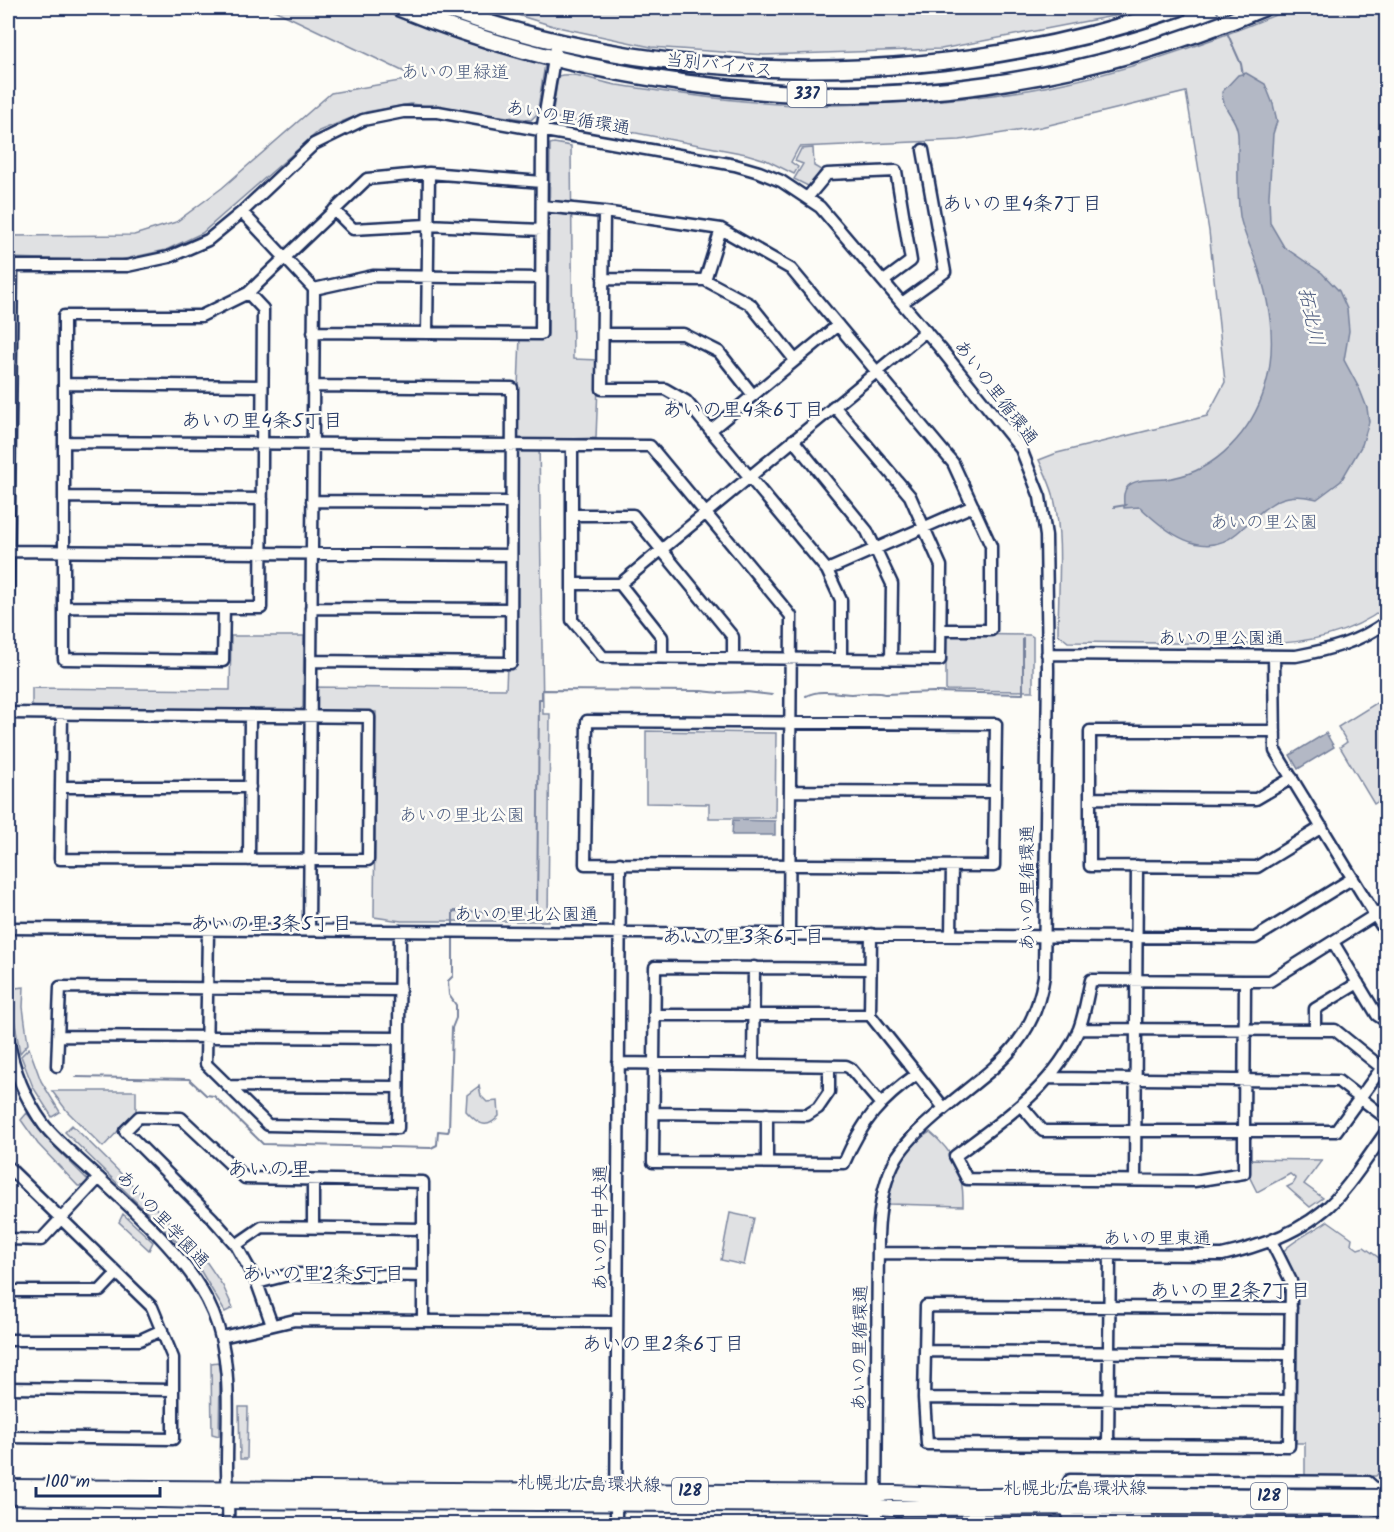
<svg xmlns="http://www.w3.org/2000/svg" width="1394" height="1532" viewBox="0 0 1394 1532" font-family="Kalam,'Klee One',sans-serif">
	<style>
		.green { fill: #e0e1e3; stroke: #7e88a0; stroke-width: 1.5 }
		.water { fill: #b3b8c5; stroke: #76819c; stroke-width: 1.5 }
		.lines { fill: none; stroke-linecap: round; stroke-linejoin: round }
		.stream { stroke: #76819c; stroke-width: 2 }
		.minor-casing { stroke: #1b2f5e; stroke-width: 15 }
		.major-casing { stroke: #1b2f5e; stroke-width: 18 }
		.highway-casing { stroke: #1b2f5e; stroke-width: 20 }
		.minor { stroke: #fdfcf7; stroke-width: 10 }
		.major { stroke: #fdfcf7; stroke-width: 14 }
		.highway { stroke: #fdfcf7; stroke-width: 15 }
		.major-bridge-casing { stroke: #1b2f5e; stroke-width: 18; stroke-linecap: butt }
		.major-bridge { stroke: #fdfcf7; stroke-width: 14 }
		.labels { text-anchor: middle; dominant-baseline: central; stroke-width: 5; stroke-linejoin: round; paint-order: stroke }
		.shield { fill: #fdfcf7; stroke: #5f6c8c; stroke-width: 1.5 }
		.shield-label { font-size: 16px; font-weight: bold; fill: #1b2f5e }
		.street-label { font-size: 18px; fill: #1b2f5e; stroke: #fdfcf7 }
		.park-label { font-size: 18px; fill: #4c5c7f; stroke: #fdfcf7 }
		.neighbourhood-label { font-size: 20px; fill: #1b2f5e; stroke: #fdfcf7 }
		.water-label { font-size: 20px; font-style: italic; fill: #49587d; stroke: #fdfcf7 }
		.quarter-label { font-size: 21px; fill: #1b2f5e; stroke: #fdfcf7 }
	</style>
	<rect width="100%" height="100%" fill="#fdfcf7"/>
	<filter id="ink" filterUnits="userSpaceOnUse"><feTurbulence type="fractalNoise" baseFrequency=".0167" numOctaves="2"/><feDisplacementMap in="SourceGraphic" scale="12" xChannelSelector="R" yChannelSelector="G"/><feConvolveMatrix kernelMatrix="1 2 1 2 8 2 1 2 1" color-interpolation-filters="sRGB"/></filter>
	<g filter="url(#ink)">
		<path class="green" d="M270,8h119l63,26 91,26 2,4 -8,50 -6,6 -120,-16 -45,8 -47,19 -117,102 -36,17 -50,11 -108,-3v-22l126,-1 42,-13 46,-34 109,-95 86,-15z
			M495,8h649l-10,4 -193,37 -177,6 -113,-8 -98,-21z
			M1292,8h94v599c-36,28 -79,36 -124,37l-194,-2 -10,-8c0,-43 6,-98 -5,-140 -3,-11 -9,-23 -14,-34l18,-7 150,-37 18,-34 -16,-151 -23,-139 -145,35 -81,13 -161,7 -8,15 7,5 -4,7 -28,-14 -20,-6 -194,-37 6,-41c17,-5 40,6 58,9 61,8 123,18 185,20 23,1 46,-1 68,-1 61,-2 122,-6 181,-18 83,-16 164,-45 242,-78z
			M554,143l17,3 2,213 26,1 -3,78 -57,2 4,274h7l-2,207h-147l-27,-4 2,-205 -71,-1 1,-24 200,2 14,-352 28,-1 2,-192z
			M813,148l1,18 7,4 -11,17 -16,-8 9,-15 -8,-3 6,-12z
			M952,634l78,1 3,2v54l-87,-1v-52z
			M231,636h73l-1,71 -4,4 -264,-2 -3,-4v-17l198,2z
			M1386,697v99l-12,8 -34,-57 7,-5 -9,-15z
			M646,731l130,2 -1,85h-66v-14l-63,-1z
			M24,987l-1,20 5,37 -8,9 -6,-34 1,-31z
			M29,1048l12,33 19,31 -8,5 -19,-30 -12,-31z
			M479,1086l2,10 6,6 11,-1 1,15c-13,15 -22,7 -33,-5l1,-16z
			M52,1091h84v21l-33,35 -36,-36z
			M27,1113l18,24 43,43 -4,6h-6l-40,-42 -17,-24z
			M72,1125l127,126 24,35 10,22 -8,4 -26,-44 -17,-21 -117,-115z
			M930,1132c25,21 34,42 33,74l-74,-2c0,-30 15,-58 41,-72z
			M1250,1159l72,1 -18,24 19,14 -13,9 -23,-20 6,-3 3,-5 -6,-5 -33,18 -7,-14z
			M730,1213l24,5 -10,47 -23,-5z
			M123,1214l30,28 -4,8 -30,-28z
			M1328,1221l24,17 -1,6 7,5 6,-2 22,16v201l-10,12h-71v-33h-9l2,-160 -14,-32c5,-8 34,-23 44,-30z
			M218,1362l2,12 -1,62 -7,-2 -1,-71z
			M239,1407h9l-1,52h-7z"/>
		<path class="water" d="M1246,73l19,11 8,20 4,17 -4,13 -4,62 1,27 14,24 38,26 17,18 8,18 2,22 -5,29 16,30 7,18 2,14 -7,23 -21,36 -24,18c-40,-11 -54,12 -80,34 -34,29 -72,-2 -97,-26l-16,1c0,-8 -2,-16 4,-22 9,-9 31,-5 44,-8 45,-8 80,-47 93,-90 13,-44 5,-88 -10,-129 -5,-14 -13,-29 -15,-43 -3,-21 -2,-43 -2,-64 0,-7 1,-16 -1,-23 -3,-14 -15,-20 -15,-37l16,-17z
			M1326,733l8,14 -36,22 -8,-14z
			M733,820l42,1v14h-43z"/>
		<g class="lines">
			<path class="stream" d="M1215,8l5,9
				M1225,28l16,36 2,11
				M1114,507l12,-2
				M806,696c13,-7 31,-3 45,-2 11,0 22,-3 34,0l49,-2 89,2v-55
				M453,924v-13l84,2 2,-214h3v-9l159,1 19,2 27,-1 25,3
				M76,1077l113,2 17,16 8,1 49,48 168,4 6,-3 1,-14 10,1 1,-2 3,-102 4,-10v-13l-7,-10 -1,-14 5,-5v-37"/>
			<g class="minor-casing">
				<path id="minor" d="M807,198l20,-24 69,-3 15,90 -27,20
					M542,206l62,6 117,17 70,40 162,194 38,83v84h-50
					M334,210l19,19 74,-4 115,5
					M242,212l72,77 -5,641
					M604,212l-2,177h63l21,12 141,169 14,30v59
					M8,266h119l42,-9 39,-17 34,-28 72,-68 49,-24 40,-8h35l297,53 24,7 22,9 39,26 120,141 81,101 19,48 6,39 2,135 -4,305c-11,75 -58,95 -109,140 -15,13 -28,25 -38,41 -14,24 -18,51 -19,79l-2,288
					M603,279l102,1 45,24 45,56
					M705,280l16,-51
					M314,289l59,-13 168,2
					M248,293l15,16 -2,299h-37l-1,53 -159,-2v-343h137l47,-23 119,-114 62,-6 113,9
					M902,303l43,-31 -22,-122
					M313,332l228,2 1,-203 15,-90
					M427,333l2,-160
					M603,334h80l36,18 34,43
					M64,384l198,2
					M711,430l127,-105
					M793,440l74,91 25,53 -1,76
					M64,442l586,4 141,170 -2,318
					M572,446v174l31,37 337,3 1,-94 -31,-70 -76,-90
					M64,497l198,2
					M312,501l199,1
					M572,515h61l100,122v21
					M8,551l503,4
					M827,570l146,-64
					M572,584h48l306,-253
					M620,584l42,53v21
					M8,596l4,-330
					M64,607l160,1
					M311,608l200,1
					M1047,654l249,2c32,-6 64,-14 90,-34
					M1274,656l1,95 111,182
					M311,661l200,2 1,-275 -199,-2
					M8,713l361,4 -1,143 -308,-1 2,-145
					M587,721l409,3 -2,142 -409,-2z
					M1275,731h-185v135l167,1 65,-40
					M61,787h189
					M790,791l205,1
					M1090,798l166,1 36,-21
					M249,860l1,-144
					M1386,908l-116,73h-25l-1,150h92l50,-69
					M8,928l1247,10 98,-60
					M208,930l-2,134 62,61 130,3 2,-197
					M951,935l1,-69
					M1333,942l44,73 9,6
					M870,969l-215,-2 -2,195 191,1c18,-42 36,-63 73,-89
					M654,1015h216l74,93
					M870,1015l1,-81
					M1079,1029l256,1 47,38
					M1315,1030v-21l43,-26
					M58,1036l341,2
					M8,1037c5,32 17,62 36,88 13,16 30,30 45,44 43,40 102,90 124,144 20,48 14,102 14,152 0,20 2,40 1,59
					M618,1063l228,3 4,2 30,35
					M753,1065l1,-98
					M57,1066l3,-79 340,3
					M1049,1078l289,3 48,37
					M228,1086l170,1
					M1021,1105l22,26h201v42l-50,8 -227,-2 -12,-23c49,-37 99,-69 124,-127 6,-16 8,-33 12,-49l154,1
					M654,1113l153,2 11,-7 11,-16v-26
					M767,1114v48
					M8,1167l144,140 21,51v81l-165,-2
					M1135,1180l2,-314
					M313,1227v-47
					M8,1239l33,1 58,-62
					M1271,1241l20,40 -2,165 -362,-2 -3,-46 2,-92 365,2
					M236,1245l26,-18 161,2
					M878,1253l344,2c36,-8 72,-20 101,-44 22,-17 46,-56 63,-79
					M257,1283l35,-9 131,2
					M8,1291h92l17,-18
					M272,1325l-15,-42 -21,-38 -24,-27 -87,-87 14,-14 42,1 64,60 178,4v138
					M222,1337l73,-17 322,2
					M8,1340h132l22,-10
					M925,1351l365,3
					M8,1388l165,2
					M924,1398l366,3
					M1108,1445l2,-190
					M1061,1496l9,-16 298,2 10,9v20l-11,9 -297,-1 -5,-12
					M616,1524l4,-661"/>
			</g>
			<g class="major-casing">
				<path id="major" d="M8,1487l885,6 82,3 177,-1
					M8,1497l200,4 651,4 32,3 261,-1"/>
			</g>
			<g class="highway-casing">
				<path id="highway" d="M399,8c173,71 400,104 586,77 95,-13 190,-40 278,-77
					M443,8c231,83 504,80 736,0"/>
			</g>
			<use href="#minor" class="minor"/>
			<use href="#major" class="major"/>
			<use href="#highway" class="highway"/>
			<g class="major-bridge-casing">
				<path id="major-bridge" d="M1152,1495l234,2
					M1152,1507l234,1"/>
			</g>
			<use href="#major-bridge" class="major-bridge"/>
		</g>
	</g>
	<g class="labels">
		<g class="shield">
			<rect x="787.5" y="81" width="39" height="26" rx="4.5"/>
			<rect x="672" y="1478" width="36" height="26" rx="4.5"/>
			<rect x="1251" y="1483" width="36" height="26" rx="4.5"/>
		</g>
		<g class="shield-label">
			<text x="807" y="94">337</text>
			<text x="690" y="1491">128</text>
			<text x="1269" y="1496">128</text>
		</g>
		<g class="street-label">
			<text transform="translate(719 66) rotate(6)">当別バイパス</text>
			<text transform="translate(568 119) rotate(10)">あいの里循環通</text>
			<text transform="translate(995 393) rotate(53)">あいの里循環通</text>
			<text x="1221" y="639">あいの里公園通</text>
			<text transform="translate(1028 888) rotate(-90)">あいの里循環通</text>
			<text x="526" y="915">あいの里北公園通</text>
			<text transform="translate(162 1220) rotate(47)">あいの里学園通</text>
			<text transform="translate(601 1228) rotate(-90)">あいの里中央通</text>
			<text x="1157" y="1239">あいの里東通</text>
			<text transform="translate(861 1348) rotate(-89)">あいの里循環通</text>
			<text transform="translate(589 1485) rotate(1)">札幌北広島環状線</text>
			<text x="1075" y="1489">札幌北広島環状線</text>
		</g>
		<g class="park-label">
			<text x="455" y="73">あいの里緑道</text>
			<text x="1264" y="523">あいの里公園</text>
			<text x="462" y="816">あいの里北公園</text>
		</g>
		<g class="neighbourhood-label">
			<text x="1022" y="205">あいの里4条7丁目</text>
			<text x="743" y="411">あいの里4条6丁目</text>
			<text x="262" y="422">あいの里4条5丁目</text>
			<text x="271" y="925">あいの里3条5丁目</text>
			<text x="743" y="938">あいの里3条6丁目</text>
			<text x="323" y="1275">あいの里2条5丁目</text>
			<text x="1230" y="1292">あいの里2条7丁目</text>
			<text x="663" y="1345">あいの里2条6丁目</text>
		</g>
		<g class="water-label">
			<text transform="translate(1310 317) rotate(78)">拓北川</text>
		</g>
		<g class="quarter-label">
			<text x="269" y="1170">あいの里</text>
		</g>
	</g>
	<rect width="1394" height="1532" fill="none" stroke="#fdfcf7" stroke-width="30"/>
	<rect x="15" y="15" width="1364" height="1502" fill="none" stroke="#1b2f5e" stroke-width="2" filter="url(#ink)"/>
	<path d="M36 1487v9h124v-9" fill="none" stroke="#1b2f5e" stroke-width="3"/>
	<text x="45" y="1487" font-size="18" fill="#1b2f5e" stroke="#fdfcf7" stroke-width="4.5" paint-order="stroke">100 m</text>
</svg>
